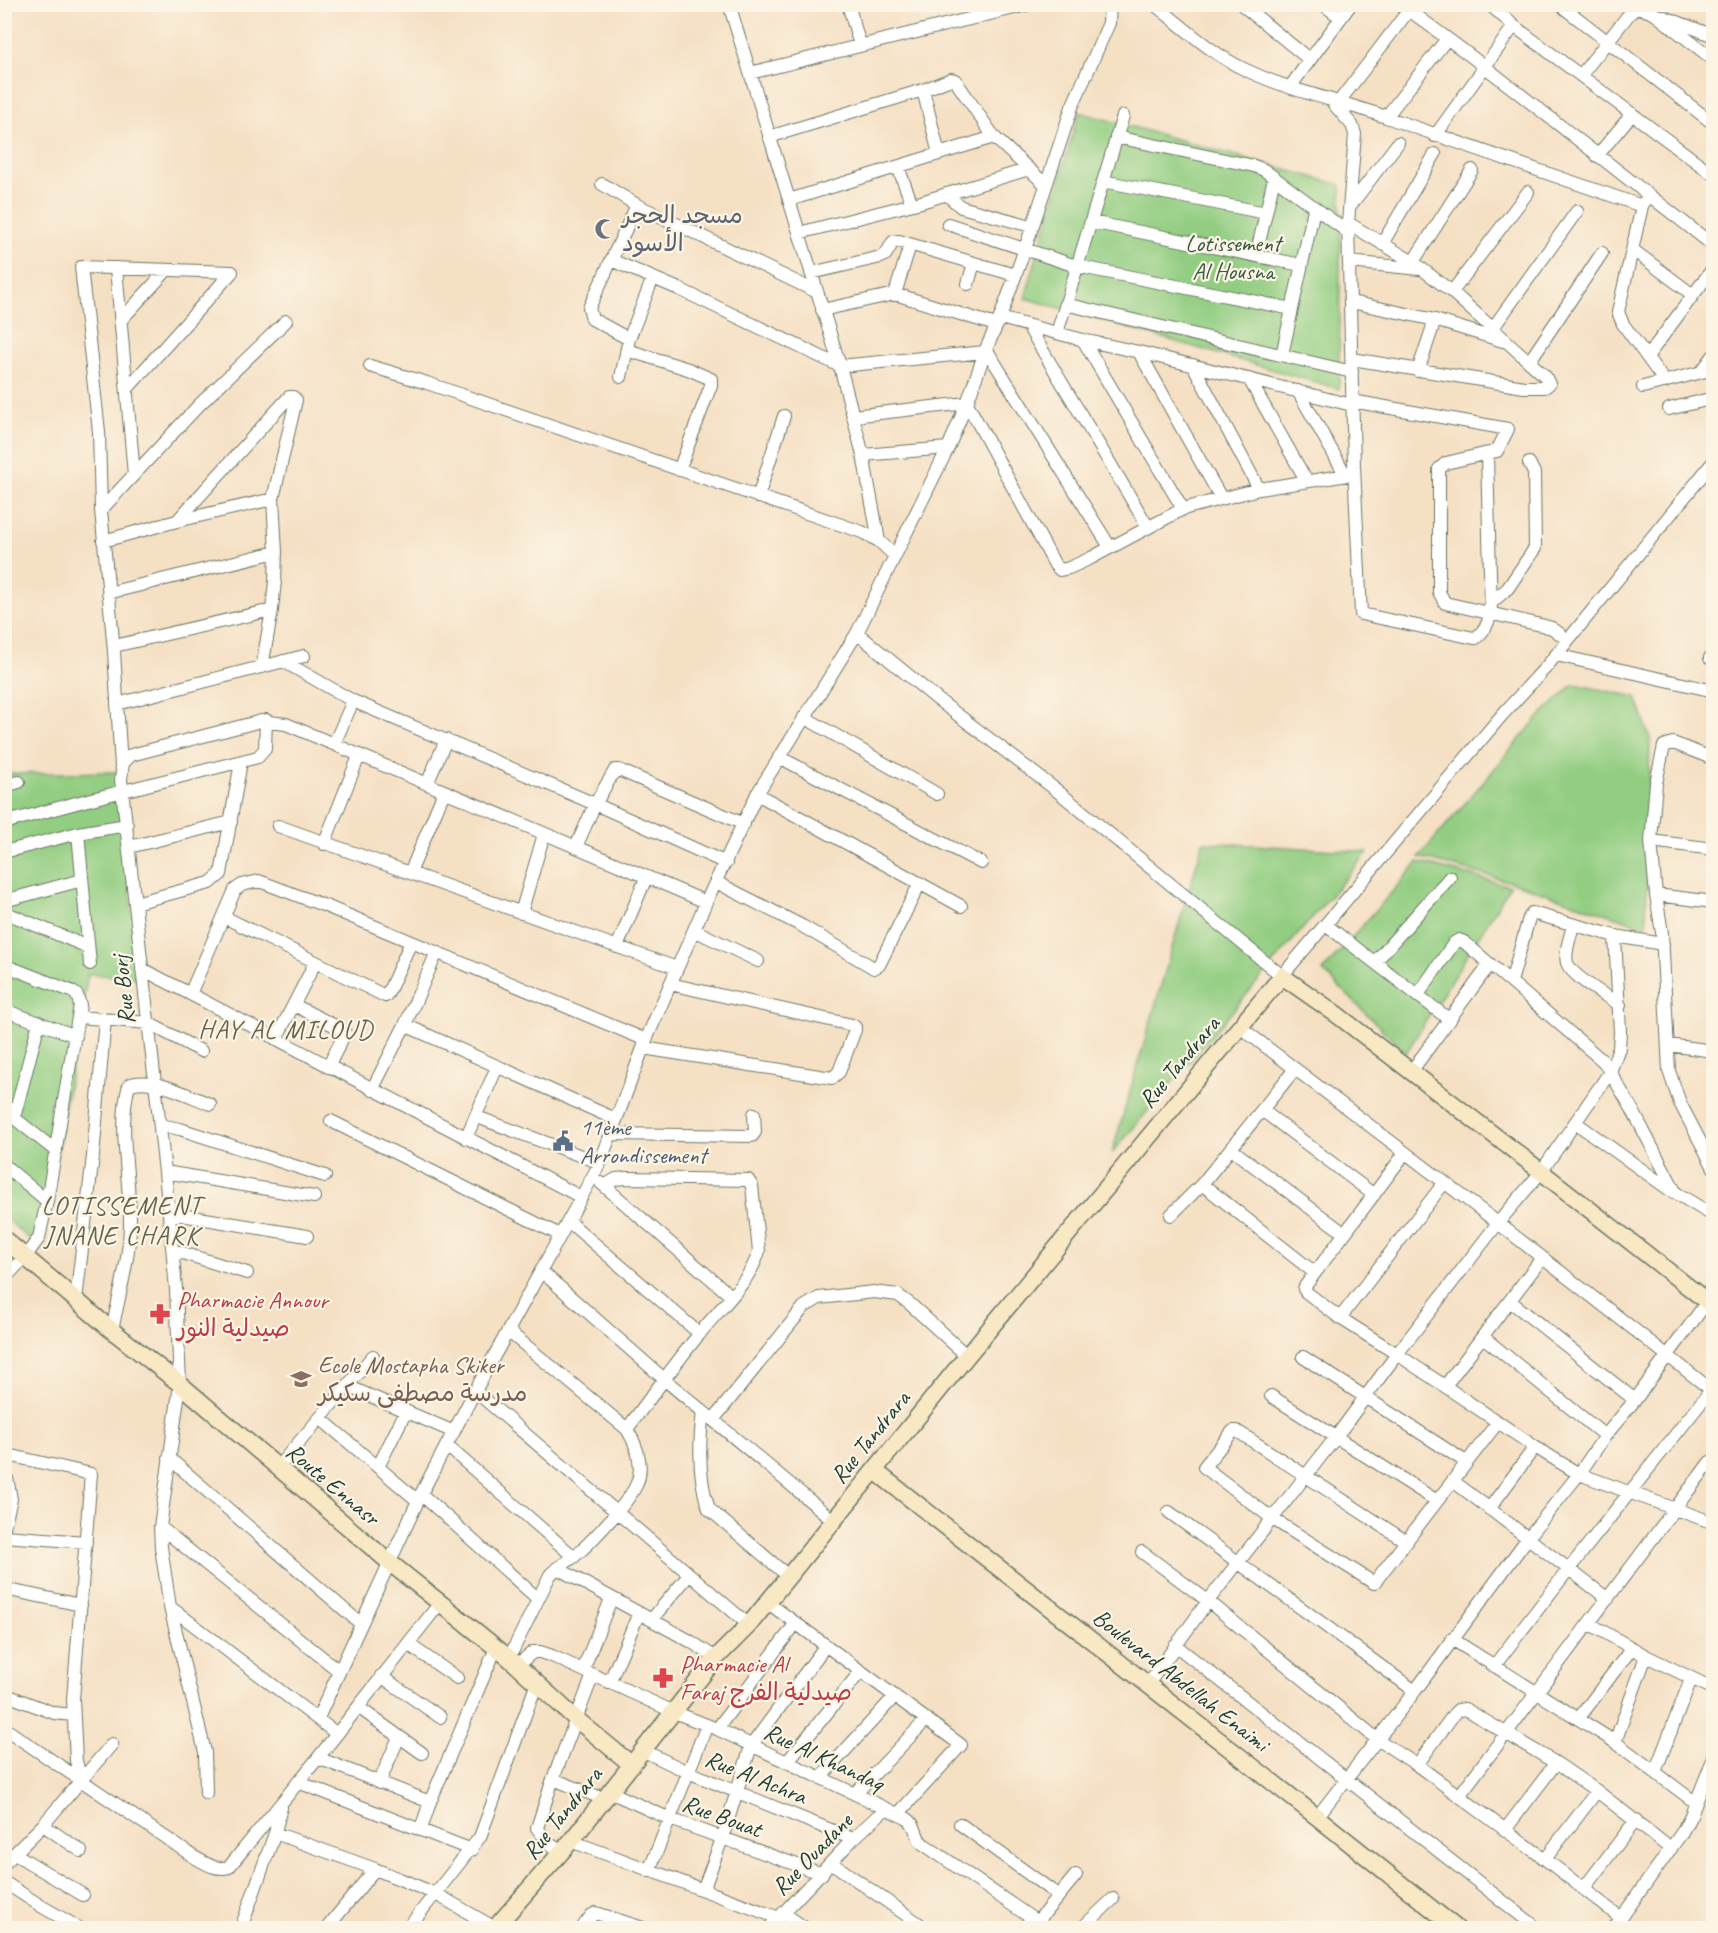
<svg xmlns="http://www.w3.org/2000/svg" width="1718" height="1933" viewBox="0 0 1718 1933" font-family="Caveat,'Playpen Sans Arabic',sans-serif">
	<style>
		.green { fill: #92cd81; stroke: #58855a; stroke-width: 1.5 }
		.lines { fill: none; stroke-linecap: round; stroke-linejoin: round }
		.street-casing { stroke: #6a7666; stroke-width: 14 }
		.secondary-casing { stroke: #6a7666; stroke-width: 19 }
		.street { stroke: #fff; stroke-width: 12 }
		.secondary { stroke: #f8e8c3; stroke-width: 16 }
		.labels { text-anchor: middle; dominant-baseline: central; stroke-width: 4.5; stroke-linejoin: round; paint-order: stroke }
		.worship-label { font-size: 24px; fill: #5b616d; stroke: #fcf5e5; text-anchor: start }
		.park-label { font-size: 24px; fill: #365a43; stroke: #fcf5e5 }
		.street-label { font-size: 24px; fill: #1f3d34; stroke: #fcf5e5 }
		.service-label { font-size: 24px; fill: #4e5e75; stroke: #fcf5e5; text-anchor: start }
		.health-label { font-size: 24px; fill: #be3a42; stroke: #fcf5e5; text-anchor: start }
		.education-label { font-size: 24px; fill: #785e54; stroke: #fcf5e5; text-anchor: start }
		.neighbourhood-label { font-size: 26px; letter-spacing: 1.5px; fill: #666550; stroke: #fcf5e5 }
	</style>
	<rect width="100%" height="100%" fill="#fcf5e5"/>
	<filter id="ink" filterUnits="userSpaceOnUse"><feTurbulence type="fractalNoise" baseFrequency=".0167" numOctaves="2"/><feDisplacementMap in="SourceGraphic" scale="12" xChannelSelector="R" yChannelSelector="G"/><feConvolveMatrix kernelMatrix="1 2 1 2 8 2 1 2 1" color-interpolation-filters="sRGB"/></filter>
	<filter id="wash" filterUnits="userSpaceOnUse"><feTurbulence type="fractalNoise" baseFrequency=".008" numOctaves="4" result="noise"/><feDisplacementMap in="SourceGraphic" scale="24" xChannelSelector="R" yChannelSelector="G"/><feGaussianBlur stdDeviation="1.35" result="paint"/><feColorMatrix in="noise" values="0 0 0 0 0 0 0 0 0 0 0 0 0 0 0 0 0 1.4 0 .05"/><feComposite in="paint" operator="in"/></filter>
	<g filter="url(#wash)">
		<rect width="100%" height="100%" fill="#f5e0c4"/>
		<path class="green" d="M1079,112l262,73 -2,204 -314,-91z
			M1574,684l62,13 14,41 -4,189 -128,-43 -99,-27 118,-138z
			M116,772l24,206 -52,-4 -48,274 -35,-30 -1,-444z
			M1203,842l165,10 -256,301z
			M1418,862l92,24 -104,167 -83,-82z"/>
	</g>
	<g filter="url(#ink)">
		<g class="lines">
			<g class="street-casing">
				<path id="street" d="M729,4l111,362 23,89 16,86 16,15
					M848,4l12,41
					M1154,4c29,23 59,51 92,66 46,22 96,31 143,48 84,30 168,59 253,88l6,-10
					M1241,4l69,56
					M1323,4l18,14
					M1401,4l83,62 230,180
					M1489,4l25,22 200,149
					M1559,4l155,120
					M1662,16l52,20
					M750,73l280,-69
					M1581,75l49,-62 8,-6 17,7 59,46
					M1290,87l61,-83
					M923,90l16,64
					M1332,102l20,23 3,9 -7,89 6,243 7,148 113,24h2c9,-8 12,-14 15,-25l-4,-159
					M1338,103l71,-93
					M1386,117l60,-77
					M1435,136l79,-110
					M769,137l154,-47 28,-11 4,1 39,57 51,47
					M1116,137l138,29 10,4 85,63
					M1597,156l35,-42
					M898,167l14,37
					M1103,181l163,32
					M602,184l35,21 180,87
					M946,194l15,13 70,19
					M789,200l205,-63
					M1350,206l48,-63
					M1642,206l-24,106 5,12 42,58
					M1091,222l210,43
					M1348,223l65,39 39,30 93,84 4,8 -4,3h-21l-172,-28
					M948,224l128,42 216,43
					M799,233l122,-31 108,-33
					M1382,244l53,-90
					M1633,250l60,45
					M1256,256l18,-78
					M611,260l68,29 161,77 145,-14
					M1349,262l71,7
					M1413,262l59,-92
					M116,268l18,207
					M811,273l70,-16 5,-3 7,-12 6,-1 116,34
					M968,284l6,-21
					M1452,292l76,-100
					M895,294l15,-49
					M1351,302l84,18 68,21
					M1065,304l287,68
					M822,310l73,-16 101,31
					M1000,318l83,22 56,12 213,53
					M121,320l46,-50
					M1028,326l120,201
					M1493,328l84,-117
					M1057,333l66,-217
					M629,339l-37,-20 -3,-11 48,-103
					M1083,340l100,169
					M986,349l124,198
					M627,350l61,19 23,10v6l-32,85
					M1139,352l82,146
					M1282,355l32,-146
					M1647,357l67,-90
					M1529,362l73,-109
					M1193,365l66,124
					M370,366l57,17 435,149 17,9
					M1418,371l17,-51
					M1702,371l12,-16
					M621,377l8,-38 24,-61
					M1249,379l57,101
					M1643,387l71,-18
					M127,389l105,-117
					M1298,391l47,83
					M1352,401l156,28 -11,22 -51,12 -7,6v123l6,11 96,22 11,3 16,12
					M1669,409l45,-11
					M853,416l114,-13 88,162 5,5 9,-2 22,-10 92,-49 76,-20 95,-15
					M863,455l85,-7
					M758,497l26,-81
					M101,510l98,-105 87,-84
					M177,521l112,-124h4l3,3 -23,99 3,53 -1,29 -3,29 -10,57
					M103,541l74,-20 96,-22
					M108,593l168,-41
					M1490,604l18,-16 27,-40 -1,-75 -5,-10
					M857,633l80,66 118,90 227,187 220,-261 45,-49 167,-205
					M114,646l158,-36
					M1556,655l158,36
					M1710,658l4,2
					M283,661l70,40 242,103 131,59
					M117,704l187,-48
					M804,717l133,77
					M334,744l19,-43
					M779,757l202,106
					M1714,759l-41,-16 -9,3 -8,37 -5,58 5,54 6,38 7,138 11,32 34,65
					M121,767l-7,-116 -13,-141 -2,-78 -18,-165 151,5
					M427,784l19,-44
					M4,786l15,-4
					M757,794l204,112
					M4,823l72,-20 182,-46 7,-8 1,-29
					M278,826l399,142
					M78,833l12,131
					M1651,841l63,8
					M324,844l35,-88
					M129,847l102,-25
					M576,847l19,-43 20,-34h4l125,54
					M4,852l74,-19 49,-8
					M410,873l34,-81
					M716,882l86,44 72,42 5,-3 41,-82
					M1656,895l58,7
					M4,901l78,-21
					M135,903l75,-20 11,-9 20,-112
					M4,912l84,35
					M521,913l23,-79
					M224,917l161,79 3,-3 23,-51
					M1326,925l124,95
					M1573,925c-2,10 -9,27 -6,38 5,14 40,33 53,42
					M694,930l64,31
					M617,947l29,-69
					M1375,962l75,-85
					M4,965l67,26 6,4 3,10 -33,196
					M142,969l439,228
					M1511,982l18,-64 3,-5 83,23 48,8
					M190,994l45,-104 7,-5 17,-4 69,26 318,133
					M1417,996l37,-53 5,-3 5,2 140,120 27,45 45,86 38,23
					M294,1005l49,25 2,3 -17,34
					M4,1010l72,26
					M79,1017l69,6 53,28
					M405,1025l210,94
					M1240,1027l258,196 216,169
					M276,1039l39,-76
					M1668,1045l46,6
					M643,1048l189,30 7,-6 16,-42v-3l-3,-2 -182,-41
					M1410,1073l80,-109
					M372,1090l33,-65 32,-73
					M4,1110l52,41
					M1262,1110l112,85
					M477,1117l123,46
					M14,1118l25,-96
					M331,1121l229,114
					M1576,1123l97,69
					M160,1125l20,4 145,47
					M610,1134l142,2 3,-4 -1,-18
					M466,1138l31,-71
					M1231,1149l113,84
					M1405,1153l-99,132 -2,4 2,3 34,26 57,36 138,93 44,27 135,49
					M4,1165l43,36 -8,37 -14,19 -21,22
					M165,1172l149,25
					M601,1183l130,113
					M1202,1184l113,89
					M169,1213l138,23
					M1171,1215l31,-31 93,-115
					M568,1221l132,113
					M173,1250l74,23
					M541,1271l123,108 169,141
					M76,1300l17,-144 12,-137
					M1510,1301l125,99
					M1340,1318l104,-135
					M112,1330c7,-34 17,-69 18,-104 1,-44 -13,-99 -1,-141 20,-10 60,11 81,19
					M508,1331l119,98
					M1483,1337l122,99
					M1303,1357l163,105
					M347,1386l107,46
					M1445,1386l97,-128
					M475,1391l274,234
					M1271,1396l166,105
					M703,1412c-4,31 -5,67 6,97l79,67
					M320,1418l98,83
					M713,1420l91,-113 15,-9 55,-6 24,3 12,9 57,52
					M447,1446l127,111
					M169,1458l192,166
					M4,1459l4,-4 83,19 -18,225 3,62 5,18
					M4,1462l7,37 -7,28
					M378,1467l28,-56
					M277,1468l96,-112
					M1453,1481l155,118
					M421,1494l116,104
					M1489,1509l46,-62
					M1169,1512l246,179
					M160,1527l179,144
					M4,1536l82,6
					M1407,1542l-170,-111h-4l-29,36 69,52 101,64 124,-161
					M1142,1552l66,49 169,138 40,26 128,94 76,59
					M557,1568l133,73 26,17
					M4,1589l77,16
					M767,1602l194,143 -63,69
					M170,1607l35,145 1,41
					M652,1619l37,-44
					M1590,1624l56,32 68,33
					M1452,1639l163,103 81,61
					M408,1644l49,34
					M1175,1645l362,283
					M509,1658l41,-83c8,-9 18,-13 26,-20 15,-13 55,-55 61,-72 7,-18 -1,-39 -10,-54 24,-32 48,-65 73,-96 19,-24 51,-52 59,-82l-7,-65 -4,-6 -121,-2 -11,1 -10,6
					M517,1665l16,-13h7l12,4 122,56 43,17 189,89c11,6 8,16 16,25l124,85
					M1494,1666l74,-96 143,-180
					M583,1670l28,-71
					M381,1676l59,41
					M609,1683l30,-70
					M1148,1684l60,-83 128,-164 61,-83 101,-131 43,-51 69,-100 9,-24 1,-16 -5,-96
					M4,1694l50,19 19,2
					M358,1707l64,46
					M318,1718l103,-224 54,-103 125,-228 46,-123 60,-138 51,-108 100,-161 91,-185 19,-45 19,-54 14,-31 25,-69 47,-142 37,-84 1,-19
					M1579,1718l53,-70
					M4,1728l190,129c11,6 22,14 35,10l89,-109 122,-155
					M717,1729l79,-106
					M337,1734l-167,-127 -9,-60 -1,-20 20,-143 -4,-95 -11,-117 -44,-392 2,-17 8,-8 130,-34 25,3 420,178
					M1615,1742l31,-86
					M644,1751l44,21 165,67
					M318,1758l112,44
					M787,1762l74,-91
					M1417,1765l37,-51 4,-4 7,-1 91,54 41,28 74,58
					M1655,1772l36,-93
					M820,1778l75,-82
					M553,1779l51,20
					M298,1782l174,68
					M379,1783l20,-46
					M610,1792l60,27 152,55
					M856,1793l71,-74
					M1459,1796l251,-334 4,-1
					M1317,1817l98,-126 112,-152 52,-65 26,-38 30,-36 72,-98
					M960,1824l99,72
					M43,1825l38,26
					M421,1829l9,-27 66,-154
					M1505,1830l51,-67
					M275,1833l100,36 61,25 59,34
					M571,1841l208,77
					M561,1852l-12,-9 -12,-15 16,-49 40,-104
					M15,1854l68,41
					M1545,1859l52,-68
					M832,1863l93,65
					M4,1864l39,-39 69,-81
					M649,1871l58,-146
					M4,1882l37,24 38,22
					M1584,1888l52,-68
					M703,1890l19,-51 29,-93 75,-101
					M783,1913l22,15
					M1037,1922l39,-47
					M4,1926l4,2
					M241,1928l34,-95 6,-26
					M327,1928l48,-59
					M408,1928l72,-91 57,-154
					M582,1928l10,-13 4,-2 47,15
					M769,1928l84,-89 32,-30
					M1082,1928l31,-29
					M1614,1928l67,-94 10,-19 23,-58"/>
			</g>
			<g class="secondary-casing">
				<path id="secondary" d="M4,1239l105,89 71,56 209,178 120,96 67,61 56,46
					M875,1471l442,346 139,111
					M495,1928l76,-87 145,-183 33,-33 218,-269 315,-380 54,38 189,145 189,148"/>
			</g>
			<use href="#street" class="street"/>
			<use href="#secondary" class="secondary"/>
		</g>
	</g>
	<defs>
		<g id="mosque-bare" transform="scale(1.62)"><path d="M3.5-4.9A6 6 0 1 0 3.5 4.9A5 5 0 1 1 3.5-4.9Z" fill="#6b7280" stroke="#fcf5e5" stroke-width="2.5" paint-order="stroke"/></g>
		<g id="civic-bare" transform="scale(1.62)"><path d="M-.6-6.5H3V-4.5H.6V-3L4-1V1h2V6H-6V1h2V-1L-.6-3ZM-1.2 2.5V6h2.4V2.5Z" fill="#5c6f8a" stroke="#fcf5e5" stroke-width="2.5" paint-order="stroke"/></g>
		<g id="pharmacy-bare" transform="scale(1.62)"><path d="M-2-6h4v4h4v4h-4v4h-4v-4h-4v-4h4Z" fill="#e0444e" stroke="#fcf5e5" stroke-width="2.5" paint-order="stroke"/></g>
		<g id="school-bare" transform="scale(1.62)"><path d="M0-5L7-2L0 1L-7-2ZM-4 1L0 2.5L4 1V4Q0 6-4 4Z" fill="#8d6e63" stroke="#fcf5e5" stroke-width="2.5" paint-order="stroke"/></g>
	</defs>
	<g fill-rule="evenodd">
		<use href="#mosque-bare" x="605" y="229"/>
		<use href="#civic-bare" x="563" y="1141"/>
		<use href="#pharmacy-bare" x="160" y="1314"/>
		<use href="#school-bare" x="301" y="1379"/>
		<use href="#pharmacy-bare" x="663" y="1678"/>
	</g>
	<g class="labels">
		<g class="worship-label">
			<text x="622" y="215">مسجد الحجر<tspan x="622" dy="28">الأسود</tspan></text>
		</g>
		<g class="park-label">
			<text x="1233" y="243">Lotissement<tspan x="1233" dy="28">Al Housna</tspan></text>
		</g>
		<g class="street-label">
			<text transform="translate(123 990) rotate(-96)">Rue Borj</text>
			<text transform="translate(1179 1062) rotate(-50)">Rue Tandrara</text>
			<text transform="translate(870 1437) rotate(-51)">Rue Tandrara</text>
			<text transform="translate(333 1484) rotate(40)">Route Ennasr</text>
			<text transform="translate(1181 1680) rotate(38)">Boulevard Abdellah Enaimi</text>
			<text transform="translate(824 1757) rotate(25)">Rue Al Khandaq</text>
			<text transform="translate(756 1777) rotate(22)">Rue Al Achra</text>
			<text transform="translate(562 1813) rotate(-51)">Rue Tandrara</text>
			<text transform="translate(722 1816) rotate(20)">Rue Bouat</text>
			<text transform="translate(812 1854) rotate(-46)">Rue Ouadane</text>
		</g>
		<g class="service-label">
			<text x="580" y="1127">11ème<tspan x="580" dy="28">Arrondissement</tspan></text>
		</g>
		<g class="health-label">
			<text x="177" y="1300">Pharmacie Annour<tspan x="177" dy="28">صيدلية النور</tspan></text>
			<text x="680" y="1664">Pharmacie Al<tspan x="680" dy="28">Faraj صيدلية الفرج</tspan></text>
		</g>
		<g class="education-label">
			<text x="318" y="1365">Ecole Mostapha Skiker<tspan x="318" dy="28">مدرسة مصطفى سكيكر</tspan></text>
		</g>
		<g class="neighbourhood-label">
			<text x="286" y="1029">HAY AL MILOUD</text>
			<text x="122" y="1205">LOTISSEMENT<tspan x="122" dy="30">JNANE CHARK</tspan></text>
		</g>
	</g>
	<rect width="1718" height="1933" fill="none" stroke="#fcf5e5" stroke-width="24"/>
</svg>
